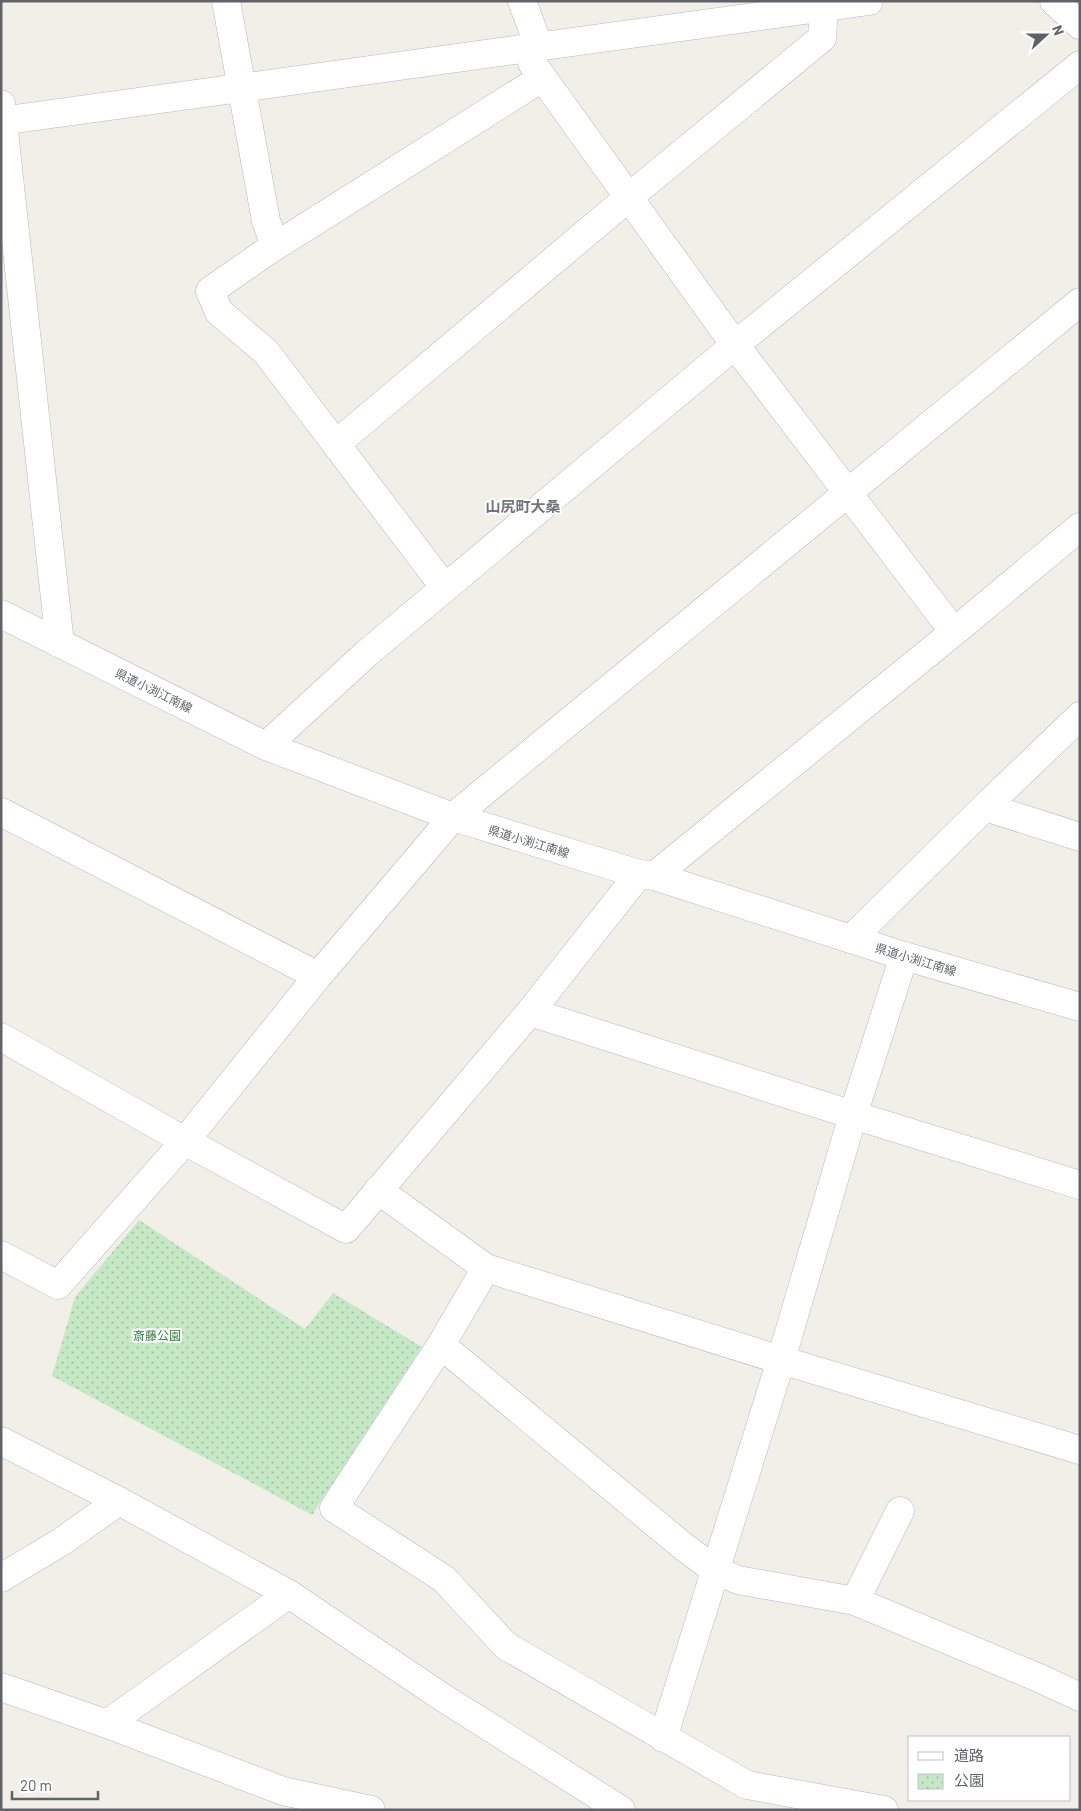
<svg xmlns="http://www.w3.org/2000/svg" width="1081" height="1811" viewBox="0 0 1081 1811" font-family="Barlow,'Noto Sans JP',sans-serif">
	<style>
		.park { fill: url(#park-dots) }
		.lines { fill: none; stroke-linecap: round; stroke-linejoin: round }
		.street-casing { stroke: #b5b8bc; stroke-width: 29 }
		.secondary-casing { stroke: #b6babf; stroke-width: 29 }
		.street { stroke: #fff; stroke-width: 28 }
		.secondary { stroke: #fff; stroke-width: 28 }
		.labels { text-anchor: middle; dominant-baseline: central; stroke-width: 4; stroke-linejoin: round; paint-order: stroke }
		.street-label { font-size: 12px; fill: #5f6368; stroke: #fff }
		.park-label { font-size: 12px; fill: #348238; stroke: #fff }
		.quarter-label { font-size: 15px; font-weight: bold; fill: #70757a; stroke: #fff }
	</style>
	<defs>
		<pattern id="park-dots" width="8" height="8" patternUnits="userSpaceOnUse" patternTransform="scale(1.25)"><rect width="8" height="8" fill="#c5e8c5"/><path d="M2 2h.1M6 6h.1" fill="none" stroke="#a3c0a4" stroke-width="1.8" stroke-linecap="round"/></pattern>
	</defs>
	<rect width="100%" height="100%" fill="#f1efe8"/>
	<path class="park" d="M139,1220l166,109 28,-36 89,54 -110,168 -260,-139 23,-79z"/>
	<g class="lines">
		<g class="street-casing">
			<path id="street" d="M226,1l40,220 9,25
				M522,1l17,46
				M1054,1l26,24
				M532,63l203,282 219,287
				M1,104l59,540
				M1,121l868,-120
				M336,444l293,-247 193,-159 2,-30
				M445,588l-179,-236 -47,-40 -9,-21 56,-39 276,-174
				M266,746l100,-92 369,-309 345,-280
				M985,807l95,30
				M1,812l317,164
				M654,876l300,-244 126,-105
				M851,939l134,-132 95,-91
				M530,1012l323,103 227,70
				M1,1037l184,104 161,88 184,-217 109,-138
				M378,1190l108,78 295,92 299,90
				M1,1255l57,30 127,-144 133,-165 135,-159 627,-515
				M486,1268l-45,77 -107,163 110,71 62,67 241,139 137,25
				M441,1345l243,202 31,23 23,10 117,21 184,77 41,19
				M1,1441l118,60 170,93 153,103 179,113
				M1,1578l60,-36 58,-41
				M855,1601l45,-90
				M1,1687l106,37 176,67 88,19
				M107,1724l182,-130
				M663,1738l118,-378 72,-245 51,-159"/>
		</g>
		<g class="secondary-casing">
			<path id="secondary" d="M1,614l265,132 187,71 186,57 15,2 250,80 176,51"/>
		</g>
		<use href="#street" class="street"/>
		<use href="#secondary" class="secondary"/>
	</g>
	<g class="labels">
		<g class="street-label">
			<text transform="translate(154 690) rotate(26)">県道小渕江南線</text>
			<text transform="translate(529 841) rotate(17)">県道小渕江南線</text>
			<text transform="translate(916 959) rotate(17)">県道小渕江南線</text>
		</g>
		<g class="park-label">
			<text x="157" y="1335">斎藤公園</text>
		</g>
		<g class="quarter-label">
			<text x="523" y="506">山尻町大桑</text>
		</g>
	</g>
	<rect width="1081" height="1811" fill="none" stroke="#5f6368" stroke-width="5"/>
	<rect x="908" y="1736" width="162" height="65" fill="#ffffff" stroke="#bfc1c3"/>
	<rect x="918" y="1752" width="25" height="8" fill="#ffffff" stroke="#bfc1c3"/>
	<text x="954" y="1761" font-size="15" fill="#5f6368">道路</text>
	<rect x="918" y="1774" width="25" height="15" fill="url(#park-dots)" stroke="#bfc1c3"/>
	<text x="954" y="1786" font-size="15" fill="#5f6368">公園</text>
	<g transform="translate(1046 35) rotate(69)" stroke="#ffffff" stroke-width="4" paint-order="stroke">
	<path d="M0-4L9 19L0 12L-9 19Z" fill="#5f6368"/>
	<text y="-8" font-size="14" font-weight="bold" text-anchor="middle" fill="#5f6368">N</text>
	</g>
	<path d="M12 1791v8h86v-8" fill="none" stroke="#5f6368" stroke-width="2.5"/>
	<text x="20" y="1791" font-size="15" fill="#5f6368" stroke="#ffffff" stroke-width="4" paint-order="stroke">20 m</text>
</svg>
